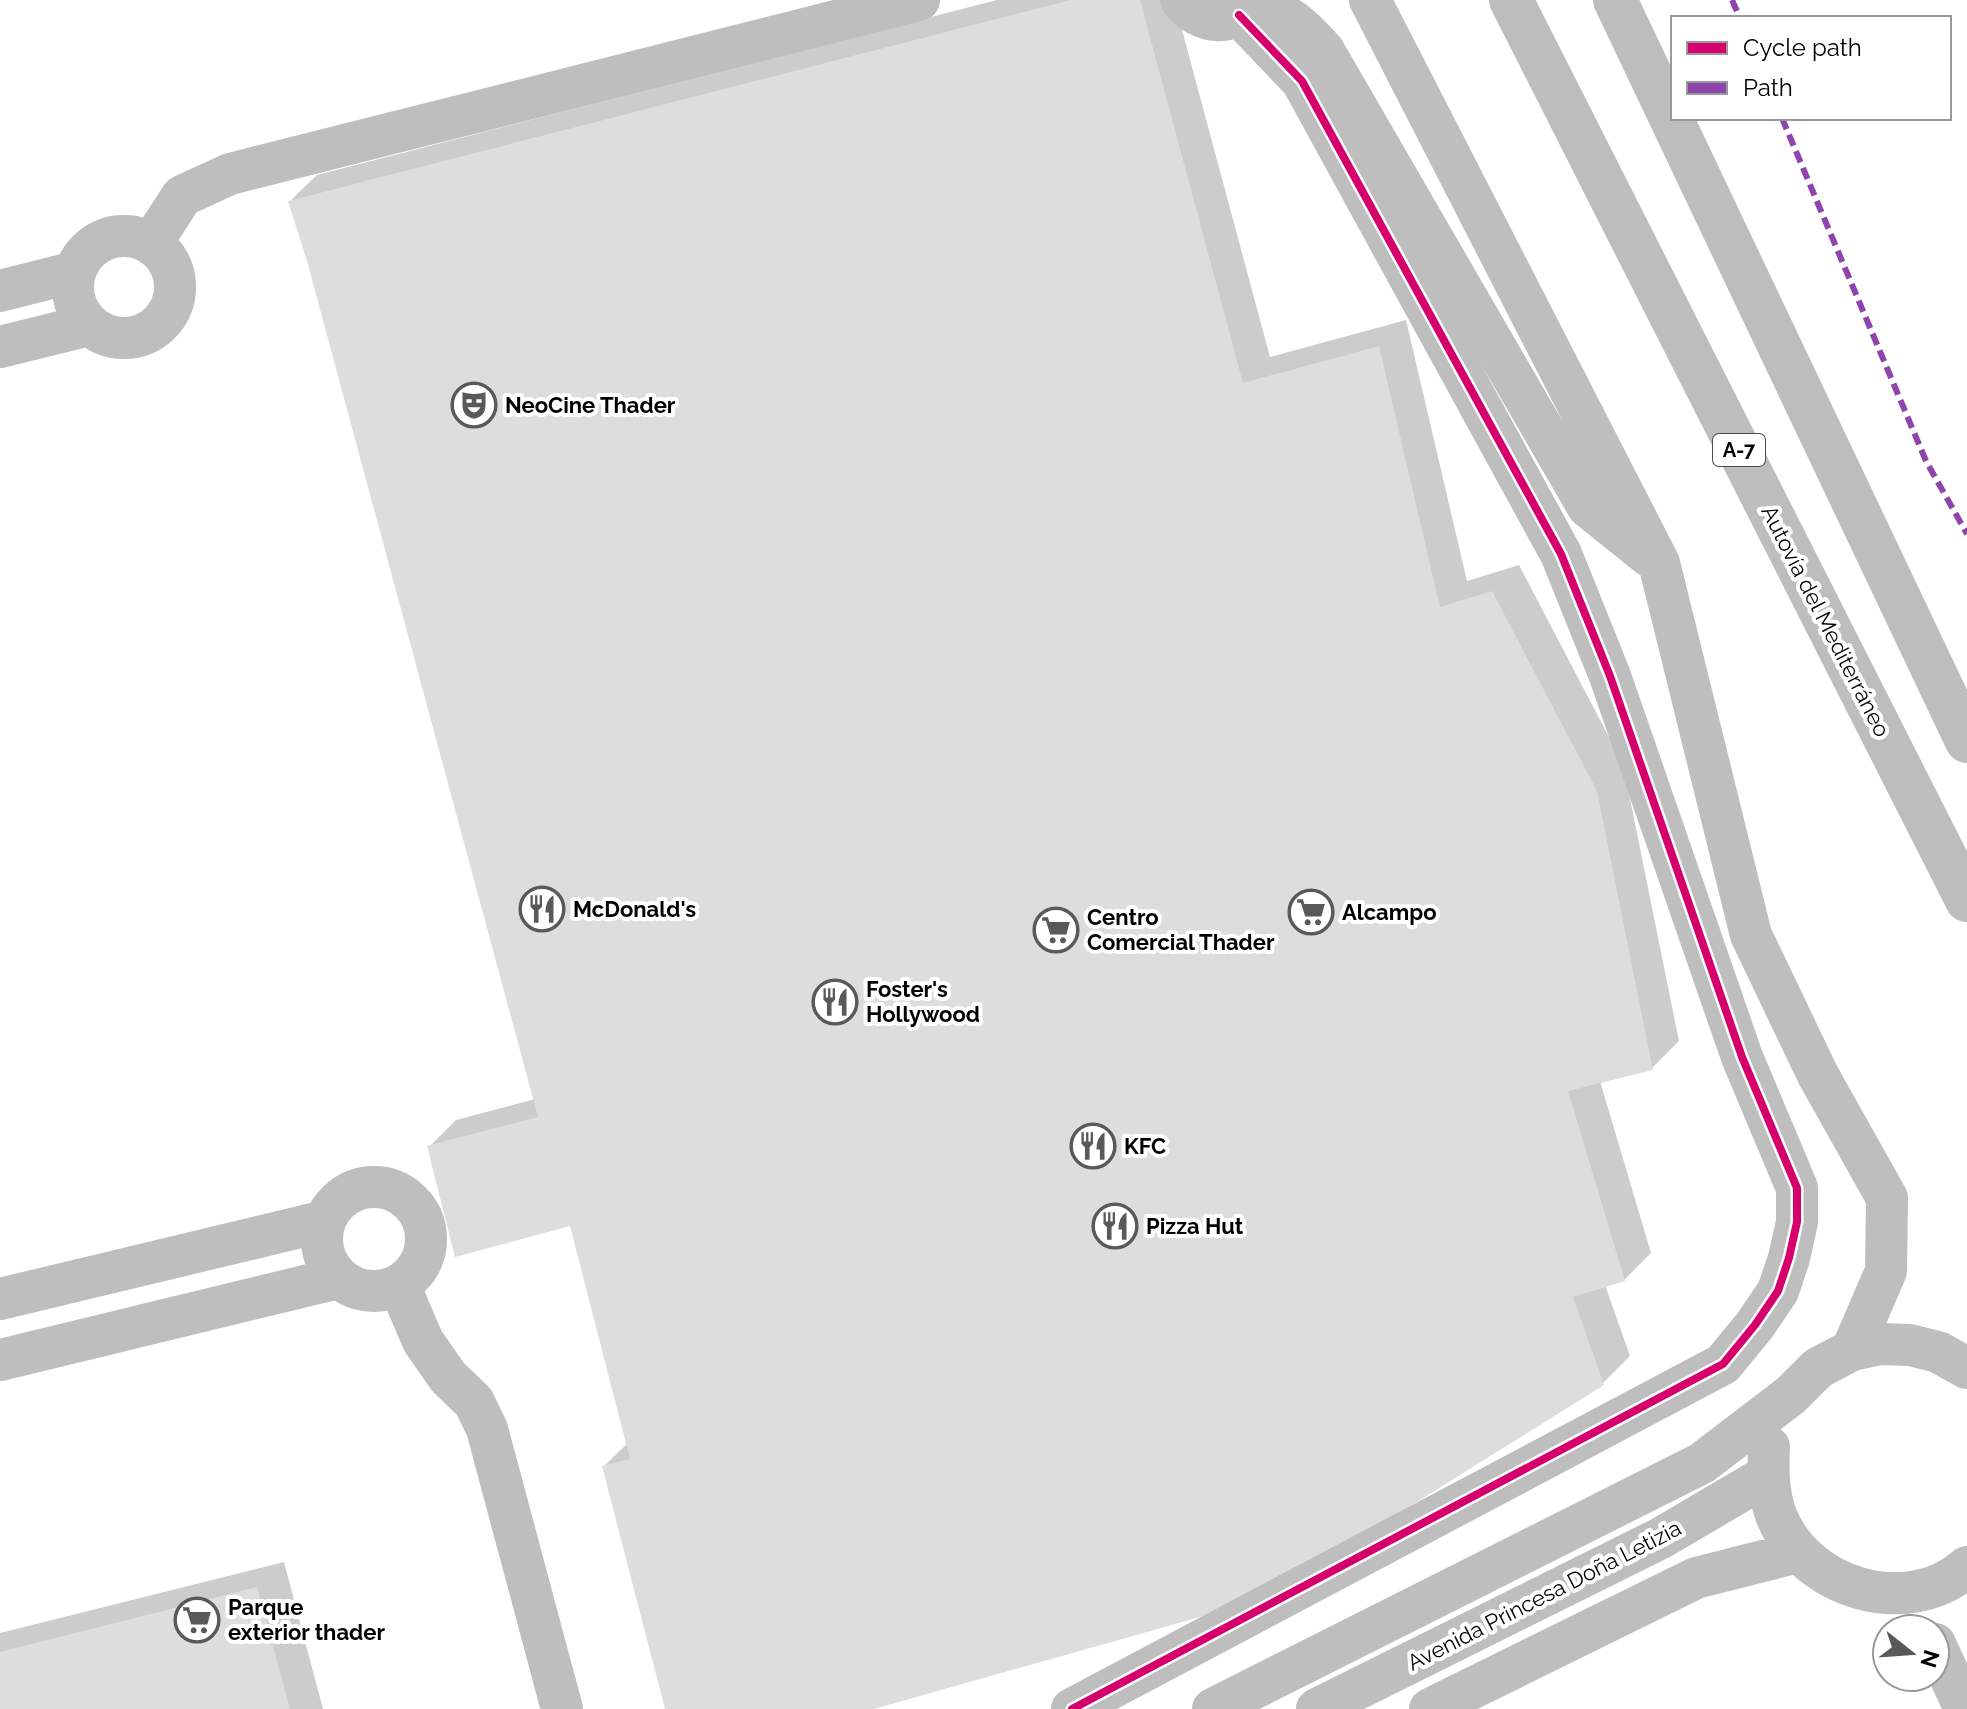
<svg xmlns="http://www.w3.org/2000/svg" width="1967" height="1709" viewBox="0 0 1967 1709" font-family="Raleway,sans-serif">
	<style>
		.shadow { fill: #0003 }
		.building { fill: #ddd }
		.lines { fill: none; stroke-linecap: round; stroke-linejoin: round }
		.minor { stroke: #bebebe; stroke-width: 42 }
		.highway { stroke: #bdbdbd; stroke-width: 44 }
		.quiet { stroke: #8e44ad; stroke-width: 6; stroke-dasharray: 12 6; stroke-linecap: butt }
		.cycleway-casing { stroke: #fff; stroke-width: 13 }
		.cycleway { stroke: #d6006c; stroke-width: 8 }
		.labels { text-anchor: middle; dominant-baseline: central; stroke-width: 8; stroke-linejoin: round; paint-order: stroke }
		.shield { fill: #fff; stroke: #4c4c4c; stroke-width: 2 }
		.shield-label { font-size: 20px; font-weight: bold; fill: #000 }
		.poi-label { font-size: 22px; font-weight: bold; fill: #000; stroke: #fff; text-anchor: start }
		.street-label { font-size: 22px; fill: #000; stroke: #fff }
	</style>
	<rect width="100%" height="100%" fill="#fff"/>
	<path class="shadow" d="M997,0h177l96,357 136,-37 61,261 52,-16 104,199 56,277 -27,27 -52,13 51,172 -27,27 -19,5 25,71 -27,27 -737,326h-199l-63,-243 24,-23 -57,-219 -142,-77 27,-27 79,-21 -226,-839 -19,-59 27,-26z
		M284,1562l39,147h-323v-76z"/>
	<path class="building" d="M1071,0h69l103,383 136,-37 61,261 52,-16 105,200 56,279 -85,21 57,190 -52,16 31,88 -344,215 -386,109h-209l-63,-243 28,-7 -60,-233 -115,31 -28,-111 111,-29 -231,-856 -19,-60z
		M257,1587l33,122h-290v-57z"/>
	<g class="lines">
		<path class="minor" d="M1181,0c18,25 56,29 73,0
			M1370,0l289,563 92,372 67,140 69,123 -1,73 -34,79
			M1251,6c36,5 50,19 73,45l264,456 61,49
			M73 287a51 51 0 1 1 102 0a51 51 0 1 1-102 0Z
			M151,244l31,-48 48,-22 689,-174
			M0,291l75,-19
			M0,347l89,-22
			M322 1239a52 52 0 1 1 104 0a52 52 0 1 1-104 0Z
			M399,1285l24,56 25,36 26,25 13,27 75,280
			M0,1299l325,-78
			M0,1360l338,-82
			M1769,1447c-1,23 -1,46 7,68 28,73 131,105 191,52
			M1935,1644l30,65
			M1072,1709l651,-345 32,-39 23,-34 11,-33 8,-36v-34l-55,-131 -132,-381 -49,-122 -259,-473 -63,-66
			M1213,1709l489,-246 89,-68 27,-27 34,-18 28,-6 30,1 28,7 29,16
			M1317,1709l344,-171 107,-63
			M1430,1709l266,-131 102,-26"/>
		<path class="highway" d="M1511,0l456,900
			M1615,0l352,741"/>
		<path class="quiet" d="M1732,0l8,18
			M1782,118l144,343 41,73"/>
		<g class="cycleway-casing">
			<path id="cycleway" d="M1072,1709l651,-345 32,-39 23,-34 11,-33 8,-36v-34l-55,-131 -132,-381 -49,-122 -259,-473 -63,-66"/>
		</g>
		<use href="#cycleway" class="cycleway"/>
	</g>
	<defs>
		<g id="theatre-ring" transform="scale(2.3)"><circle r="9.5" fill="#fff" stroke="#595959" stroke-width="1.5"/><path d="M-5-5.5Q0-4 5-5.5V0Q5 5 0 6Q-5 5-5 0ZM-3.3-2.5H-1v1.5H-3.3ZM1-2.5H3.3v1.5H1ZM-2.8 1Q0 5.5 2.8 1Z" fill="#595959"/></g>
		<g id="restaurant-ring" transform="scale(2.3)"><circle r="9.5" fill="#fff" stroke="#595959" stroke-width="1.5"/><path d="M-5-6h1v4h1v-4h1v4h1v-4h1v5L-1.5 .5V6h-2V.5L-5-1ZM5-6V6H3V1.5H1.5Q1.5-4 5-6Z" fill="#595959"/></g>
		<g id="supermarket-ring" transform="scale(2.3)"><circle r="9.5" fill="#fff" stroke="#595959" stroke-width="1.5"/><path d="M-6-5.5h2.5l.6 2H6L4.5 2H-2.5L-4.4-4H-6ZM-1.5 3.2a1.3 1.3 0 1 0 .1 0ZM3 3.2a1.3 1.3 0 1 0 .1 0Z" fill="#595959"/></g>
	</defs>
	<g fill-rule="evenodd">
		<use href="#theatre-ring" x="474" y="405"/>
		<use href="#restaurant-ring" x="542" y="909"/>
		<use href="#supermarket-ring" x="1311" y="912"/>
		<use href="#supermarket-ring" x="1056" y="930"/>
		<use href="#restaurant-ring" x="835" y="1002"/>
		<use href="#restaurant-ring" x="1093" y="1146"/>
		<use href="#restaurant-ring" x="1115" y="1226"/>
		<use href="#supermarket-ring" x="197" y="1620"/>
	</g>
	<g class="labels">
		<rect class="shield" x="1713" y="434" width="52" height="32" rx="6"/>
		<g class="shield-label">
			<text x="1739" y="450">A-7</text>
		</g>
		<g class="poi-label">
			<text x="505" y="405">NeoCine Thader</text>
			<text x="573" y="909">McDonald's</text>
			<text x="1342" y="912">Alcampo</text>
			<text x="1087" y="917">Centro<tspan x="1087" dy="25">Comercial Thader</tspan></text>
			<text x="866" y="989">Foster's<tspan x="866" dy="25">Hollywood</tspan></text>
			<text x="1124" y="1146">KFC</text>
			<text x="1146" y="1226">Pizza Hut</text>
			<text x="228" y="1607">Parque<tspan x="228" dy="25">exterior thader</tspan></text>
		</g>
		<g class="street-label">
			<text transform="translate(1826 621) rotate(63)">Autovía del Mediterráneo</text>
			<text transform="translate(1544 1595) rotate(-27)">Avenida Princesa Doña Letizia</text>
		</g>
	</g>
	<rect x="1671" y="16" width="280" height="104" fill="#ffffff" stroke="#999999" stroke-width="2"/>
	<rect x="1687" y="42" width="40" height="12" fill="#d6006c" stroke="#999999" stroke-width="2"/>
	<text x="1743" y="56" font-size="24" fill="#000000">Cycle path</text>
	<rect x="1687" y="82" width="40" height="12" fill="#8e44ad" stroke="#999999" stroke-width="2"/>
	<text x="1743" y="96" font-size="24" fill="#000000">Path</text>
	<g transform="translate(1911 1653) rotate(107)"><circle r="38" fill="#ffffff" stroke="#999999" stroke-width="2"/>
	<path d="M0-6L14 30L0 20L-14 30Z" fill="#595959"/>
	<text y="-12" font-size="22" font-weight="bold" text-anchor="middle" fill="#000000">N</text>
	</g>
</svg>
